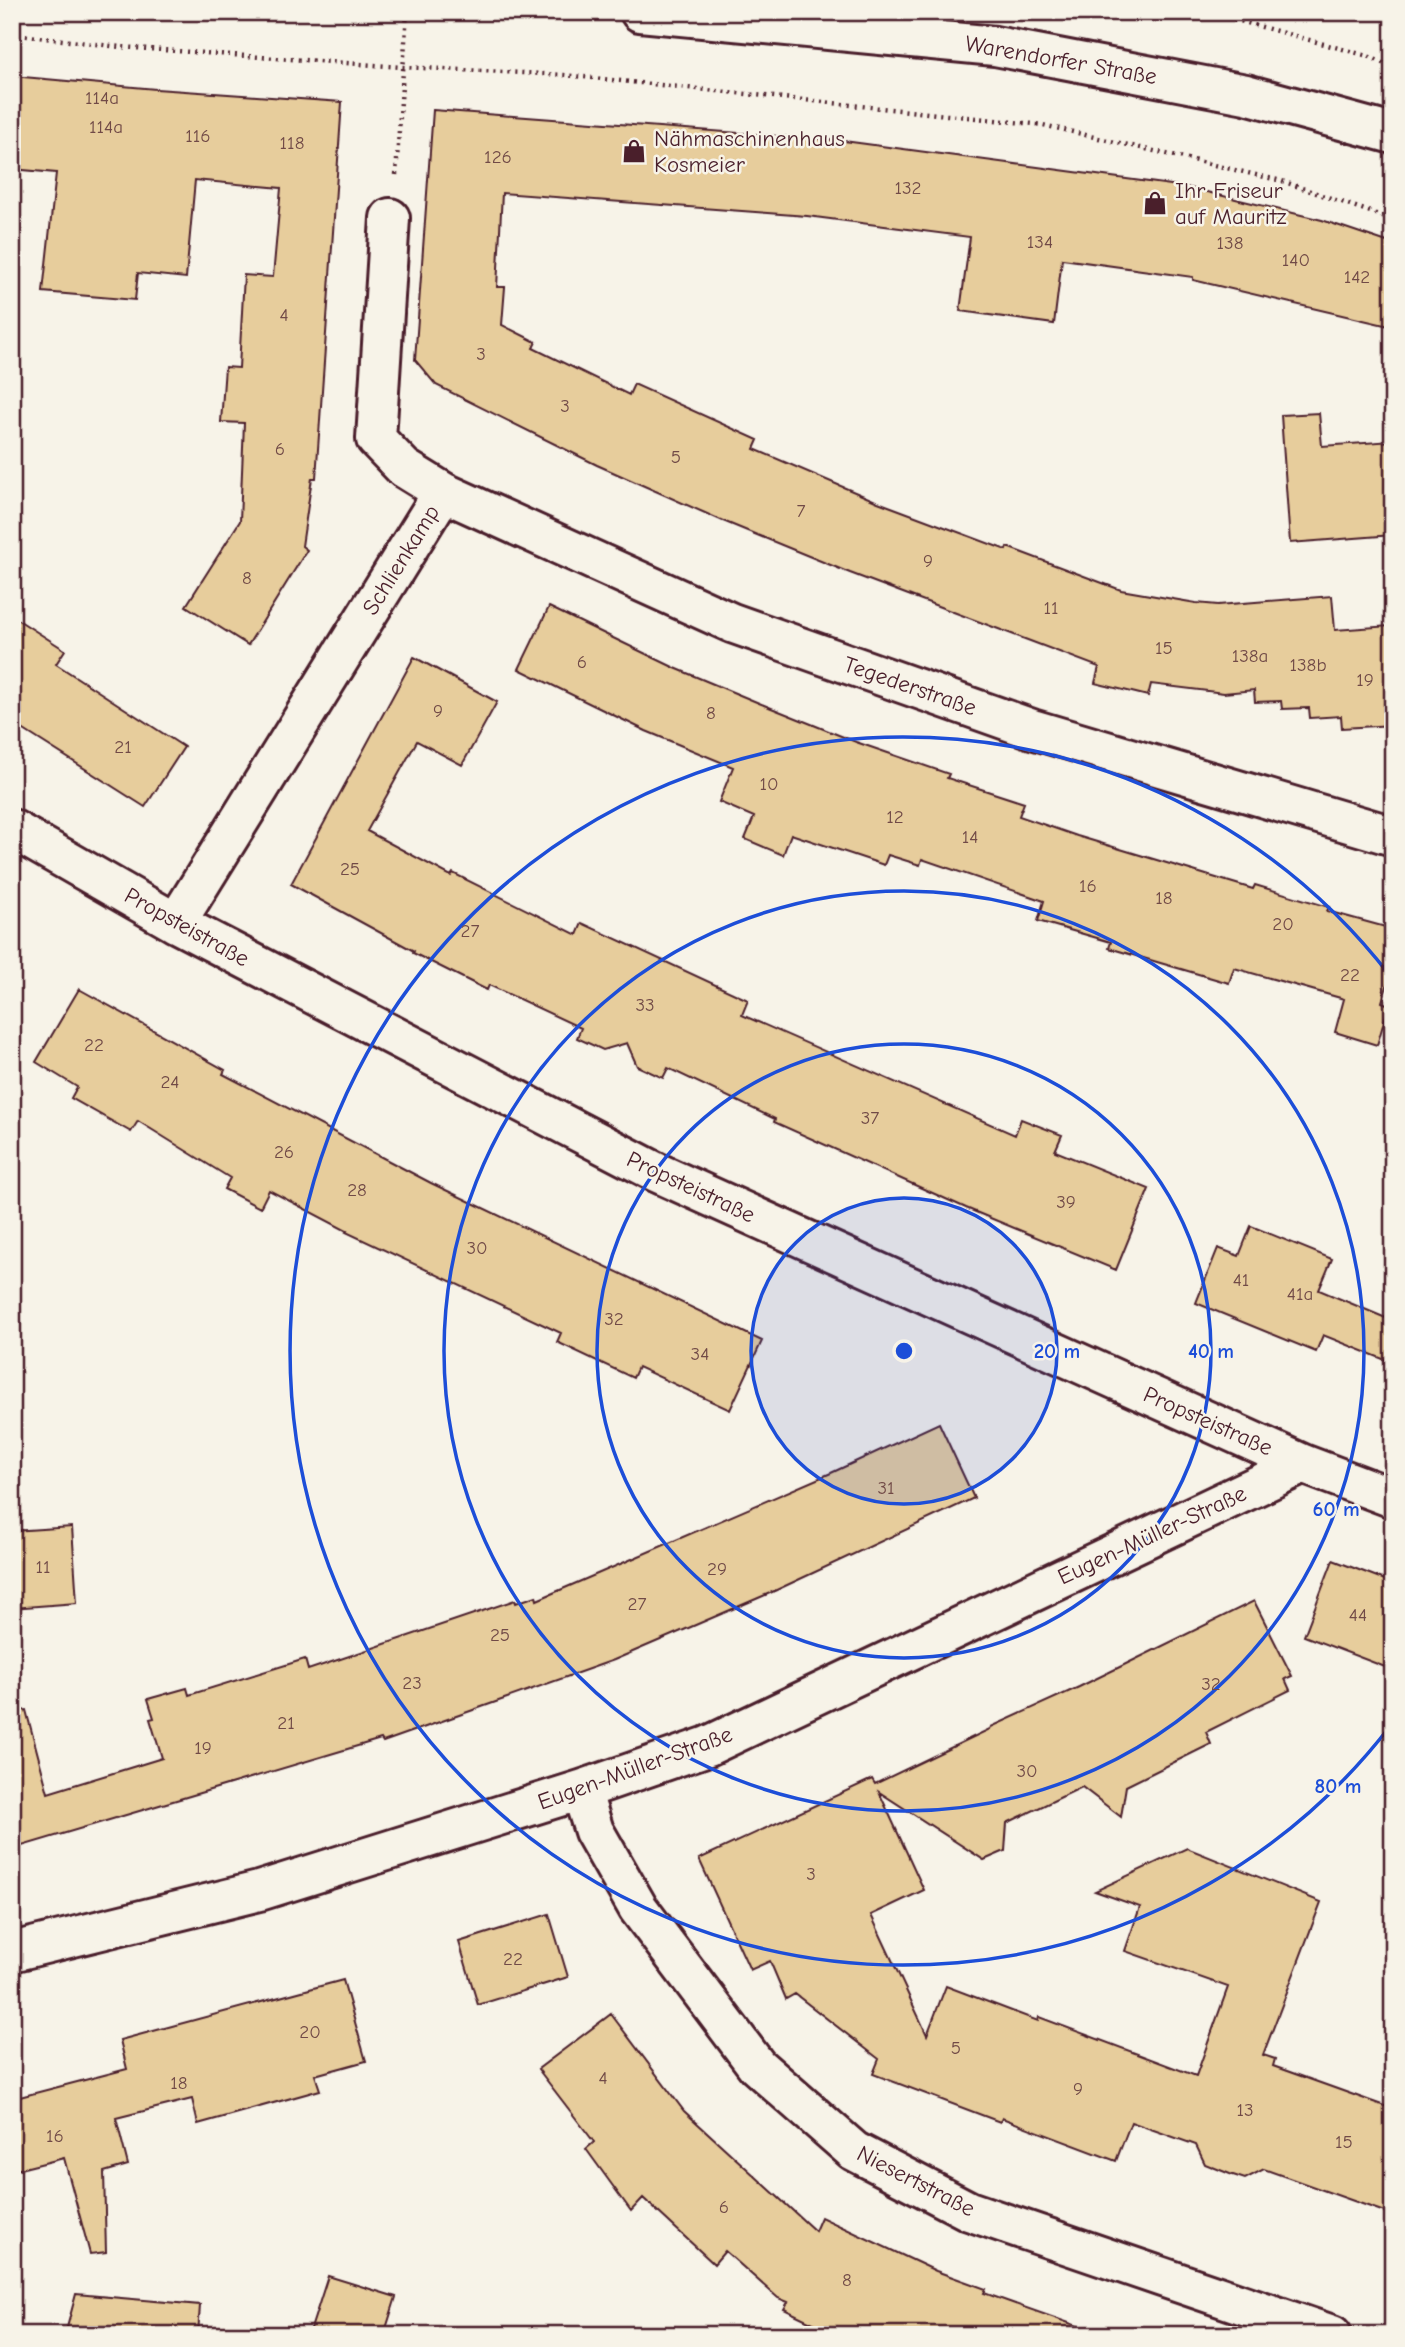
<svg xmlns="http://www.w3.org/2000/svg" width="1405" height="2347" viewBox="0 0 1405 2347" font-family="'Comic Neue',sans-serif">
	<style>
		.building { fill: #e7cd9c; stroke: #4a1f2b; stroke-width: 2 }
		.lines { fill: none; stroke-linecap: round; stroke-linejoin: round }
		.street-casing { stroke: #4a1f2b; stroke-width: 44 }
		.secondary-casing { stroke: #4a1f2b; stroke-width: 44 }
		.path { stroke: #4a1f2b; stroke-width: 4.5; stroke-dasharray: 2 5; stroke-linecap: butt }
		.street { stroke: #f7f3e8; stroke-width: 38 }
		.secondary { stroke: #f7f3e8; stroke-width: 38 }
		.ring { fill: none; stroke: #1d4ed8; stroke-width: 3.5 }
		.labels { text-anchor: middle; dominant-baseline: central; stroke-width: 5; stroke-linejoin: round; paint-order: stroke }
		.number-label { font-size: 19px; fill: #714a47 }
		.street-label { font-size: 23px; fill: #4a1f2b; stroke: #f7f3e8 }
		.poi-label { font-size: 23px; fill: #4a1f2b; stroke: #f7f3e8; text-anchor: start }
		.centre { fill: #1d4ed8; stroke: #f7f3e8; stroke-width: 3.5 }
		.ring-label { font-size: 21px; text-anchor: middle; font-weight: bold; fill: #1d4ed8; stroke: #f7f3e8; stroke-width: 5; stroke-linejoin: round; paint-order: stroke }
	</style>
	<rect width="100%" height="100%" fill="#f7f3e8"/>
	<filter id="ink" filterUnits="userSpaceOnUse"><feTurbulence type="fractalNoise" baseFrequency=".0143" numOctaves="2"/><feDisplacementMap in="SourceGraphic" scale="14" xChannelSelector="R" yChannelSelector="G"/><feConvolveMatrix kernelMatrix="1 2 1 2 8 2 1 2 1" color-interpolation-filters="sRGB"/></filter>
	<g filter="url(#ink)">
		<path class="building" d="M12,76l144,13 186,13 -26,376h-4l-10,68 5,4 -59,95 -62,-39 54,-85 4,-98 -23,-1 4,-55 14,1 5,-93 29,2 8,-89 -86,-8 -9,98 -48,-5 -3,27 -92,-8 13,-119 -44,-4z
			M433,110l411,31 275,37 67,9 136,33 71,24v83l-200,-47v-3l-131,-18 -8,65 -94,-13 10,-74 -163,-21 -305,-23 -5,94h8l-3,38 34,17 -3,6 96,47 5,-11 124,56 -4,9 124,53 128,48 1,-3 114,43 75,13 22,2 114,-9 3,34 55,-4 3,36v63l-51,3 -1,-12 -31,2 -1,-10 -27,1 -1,-8 -26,1 -1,-12 -30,3 -73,-9 -3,12 -53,-13 4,-16 -249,-94 -127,-52 -126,-56 -161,-80 -21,-25z
			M1319,413l3,33 71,-5v94l-103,8 -9,-128z
			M549,607l126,61 84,35 97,39 93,32 -2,4 77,25 -5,13 58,20 176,53 2,-4 74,22 -2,4 66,18v38l-11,35 7,3 -12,40 -42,-13 9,-33 -110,-31 -5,15 -120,-35 2,-6 -73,-21 6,-20 -122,-42 -2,6 -32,-10 -4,10 -93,-31 -8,21 -38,-16 9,-22 -35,-15 14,-35 -87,-36 -127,-62z
			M12,616l53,34 -9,14 128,83 -39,60 -129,-82 -4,6z
			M414,657l83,45 -35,63 -45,-24 -50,90 84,45 2,-3 124,62 5,-12 166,77 -6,15 273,120 6,-16 41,16 -7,16 94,38 -33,81 -150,-62 -192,-86 1,-3 -107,-51 -5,10 -26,-12 -10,-23 -24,7 -26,-12 4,-10 -92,-43 -2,5 -74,-37 1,-2 -123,-67z
			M79,989l146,81 -2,4 208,109 331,158 -32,69 -92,-43 -5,11 -76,-36 4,-9 -215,-101 1,-1 -78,-41 -9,18 -36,-19 6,-11 -92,-57 -7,11 -60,-34 6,-11 -41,-25z
			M1251,1226l81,33 -13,31 74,31v42l-70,-28 -7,17 -120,-49 22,-55 21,8z
			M939,1423l35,75 -204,95 -156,67 -231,82 -2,-3 -369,110v-137l14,-2 22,83 114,-35 -12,-39 4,-1 -6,-19 39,-11 2,7 116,-36 3,11 207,-70 1,3 20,-7 1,4 294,-127z
			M72,1527l5,76 -65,5v-77z
			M1333,1560l60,23v87l-89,-34z
			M1254,1601l38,75 -7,3 5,11 -84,42 5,12 -85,42 -5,31 -39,-30 -75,36 -2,28 -21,9 -105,-68 45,98 -53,25 56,120 19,-49 92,35 1,-4 157,59 32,-89 -103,-36 15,-44 -45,-16 92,-43 134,54 -58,153 12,4 -2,7 120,43v106l-129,-46 -19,10 -15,-5 -25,-10 -9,-19 -65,-23 -15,39 -114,-43 -2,4 -127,-48 6,-15 -84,-65 -9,5 -16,-38 -20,9 -51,-111 173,-80 3,5 115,-55 1,-2 88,-40z
			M549,1914l19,63 -90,28 -19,-63z
			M343,1980l23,81 -51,14 5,15 -122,34 -6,-25 -76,19 12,47 -24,7 2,80 -16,2 -26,-96 -52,13v-72l115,-30 -7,-29z
			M611,2014l73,97 131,120 6,-14 115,54 50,18 -2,4 102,36 -1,6h-247l-54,-26 4,-7 -10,-4 -53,-47 -11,13 -71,-66 -12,13 -45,-62 8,-7 -56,-73z
			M328,2276l68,21 -12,38h-75z
			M76,2294l124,11 -2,30h-133z"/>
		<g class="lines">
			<g class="street-casing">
				<path id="street" d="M390,218l-14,221 28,29 39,24 289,131 300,106 361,107
					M12,829l164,94 480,249 647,292 90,34
					M176,923l267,-431
					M581,1790l13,41 44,77 119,158 97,85 115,60 363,124
					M12,1952l247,-61 322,-101 127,-44 595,-282"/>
			</g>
			<g class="secondary-casing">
				<path id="secondary" d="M640,12l355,34 251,48 147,40"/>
			</g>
			<path class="path" d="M1207,12l161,44 25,12
				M12,34l108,13 282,20 162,8 479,50 239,56 111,39
				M396,175l11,-163"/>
			<use href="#street" class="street"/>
			<use href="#secondary" class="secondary"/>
		</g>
	</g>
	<circle cx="904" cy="1351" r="153" fill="#1d4ed8" fill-opacity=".12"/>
	<g class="ring">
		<circle cx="904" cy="1351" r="153"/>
		<circle cx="904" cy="1351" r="307"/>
		<circle cx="904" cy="1351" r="460"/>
		<path d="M1391 1725A614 614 0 1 1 1391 977"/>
	</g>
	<defs>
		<g id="shop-bare" transform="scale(1.89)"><path d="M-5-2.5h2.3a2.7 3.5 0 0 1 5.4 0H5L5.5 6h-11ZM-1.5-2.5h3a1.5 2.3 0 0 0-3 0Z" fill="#4a1f2b" stroke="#f7f3e8" stroke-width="2.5" paint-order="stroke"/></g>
	</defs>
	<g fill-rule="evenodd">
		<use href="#shop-bare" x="634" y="151"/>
		<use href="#shop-bare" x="1155" y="203"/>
	</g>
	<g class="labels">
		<g class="number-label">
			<text x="102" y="98">114a</text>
			<text x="106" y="127">114a</text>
			<text x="198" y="136">116</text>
			<text x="292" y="143">118</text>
			<text x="498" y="157">126</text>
			<text x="908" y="188">132</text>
			<text x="1040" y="242">134</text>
			<text x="1230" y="243">138</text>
			<text x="1296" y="260">140</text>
			<text x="1357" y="277">142</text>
			<text x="284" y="315">4</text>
			<text x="481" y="354">3</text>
			<text x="565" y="406">3</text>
			<text x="280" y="449">6</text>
			<text x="676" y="457">5</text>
			<text x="801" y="511">7</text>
			<text x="928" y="561">9</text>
			<text x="247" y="578">8</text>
			<text x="1051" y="608">11</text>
			<text x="1164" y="648">15</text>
			<text x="1250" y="656">138a</text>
			<text x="582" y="662">6</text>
			<text x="1308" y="665">138b</text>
			<text x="1365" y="680">19</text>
			<text x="438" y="711">9</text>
			<text x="711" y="713">8</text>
			<text x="123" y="747">21</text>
			<text x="769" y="784">10</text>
			<text x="895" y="817">12</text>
			<text x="970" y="837">14</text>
			<text x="350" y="869">25</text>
			<text x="1088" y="886">16</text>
			<text x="1164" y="898">18</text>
			<text x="1283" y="924">20</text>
			<text x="470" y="931">27</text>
			<text x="1350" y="975">22</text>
			<text x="645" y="1005">33</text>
			<text x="94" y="1045">22</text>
			<text x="170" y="1082">24</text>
			<text x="870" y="1118">37</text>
			<text x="284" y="1152">26</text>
			<text x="357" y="1190">28</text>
			<text x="1066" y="1202">39</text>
			<text x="477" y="1248">30</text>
			<text x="1241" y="1280">41</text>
			<text x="1300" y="1294">41a</text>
			<text x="614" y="1319">32</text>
			<text x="700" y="1354">34</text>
			<text x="886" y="1488">31</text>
			<text x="43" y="1567">11</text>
			<text x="717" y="1569">29</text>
			<text x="637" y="1604">27</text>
			<text x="1358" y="1615">44</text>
			<text x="500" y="1635">25</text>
			<text x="412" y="1683">23</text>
			<text x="1211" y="1684">32</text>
			<text x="286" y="1723">21</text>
			<text x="203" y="1748">19</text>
			<text x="1027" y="1771">30</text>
			<text x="811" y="1874">3</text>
			<text x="513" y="1959">22</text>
			<text x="310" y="2032">20</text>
			<text x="956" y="2048">5</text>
			<text x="603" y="2078">4</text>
			<text x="179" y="2083">18</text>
			<text x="1078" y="2089">9</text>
			<text x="1245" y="2110">13</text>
			<text x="55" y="2136">16</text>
			<text x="1344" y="2142">15</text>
			<text x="724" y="2207">6</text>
			<text x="847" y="2280">8</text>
		</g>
		<g class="street-label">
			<text transform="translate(1061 60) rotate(10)">Warendorfer Straße</text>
			<text transform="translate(401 560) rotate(-58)">Schlienkamp</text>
			<text transform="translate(910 686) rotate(19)">Tegederstraße</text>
			<text transform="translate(187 927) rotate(29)">Propsteistraße</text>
			<text transform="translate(691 1187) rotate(25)">Propsteistraße</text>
			<text transform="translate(1208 1421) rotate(24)">Propsteistraße</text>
			<text transform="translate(1152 1535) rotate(-25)">Eugen-Müller-Straße</text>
			<text transform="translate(635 1768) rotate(-20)">Eugen-Müller-Straße</text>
			<text transform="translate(916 2181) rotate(27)">Niesertstraße</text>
		</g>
		<g class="poi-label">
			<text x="654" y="138">Nähmaschinenhaus<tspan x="654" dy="26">Kosmeier</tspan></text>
			<text x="1175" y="190">Ihr Friseur<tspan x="1175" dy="26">auf Mauritz</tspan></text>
		</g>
	</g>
	<circle cx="904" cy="1351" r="10" class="centre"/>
	<g class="ring-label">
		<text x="1057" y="1358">20 m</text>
		<text x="1211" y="1358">40 m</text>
		<text x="1336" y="1516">60 m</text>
		<text x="1338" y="1793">80 m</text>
	</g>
	<rect width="1405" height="2347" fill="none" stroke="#f7f3e8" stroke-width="42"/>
	<rect x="21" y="21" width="1363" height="2305" fill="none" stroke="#4a1f2b" stroke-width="2.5" filter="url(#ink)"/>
</svg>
